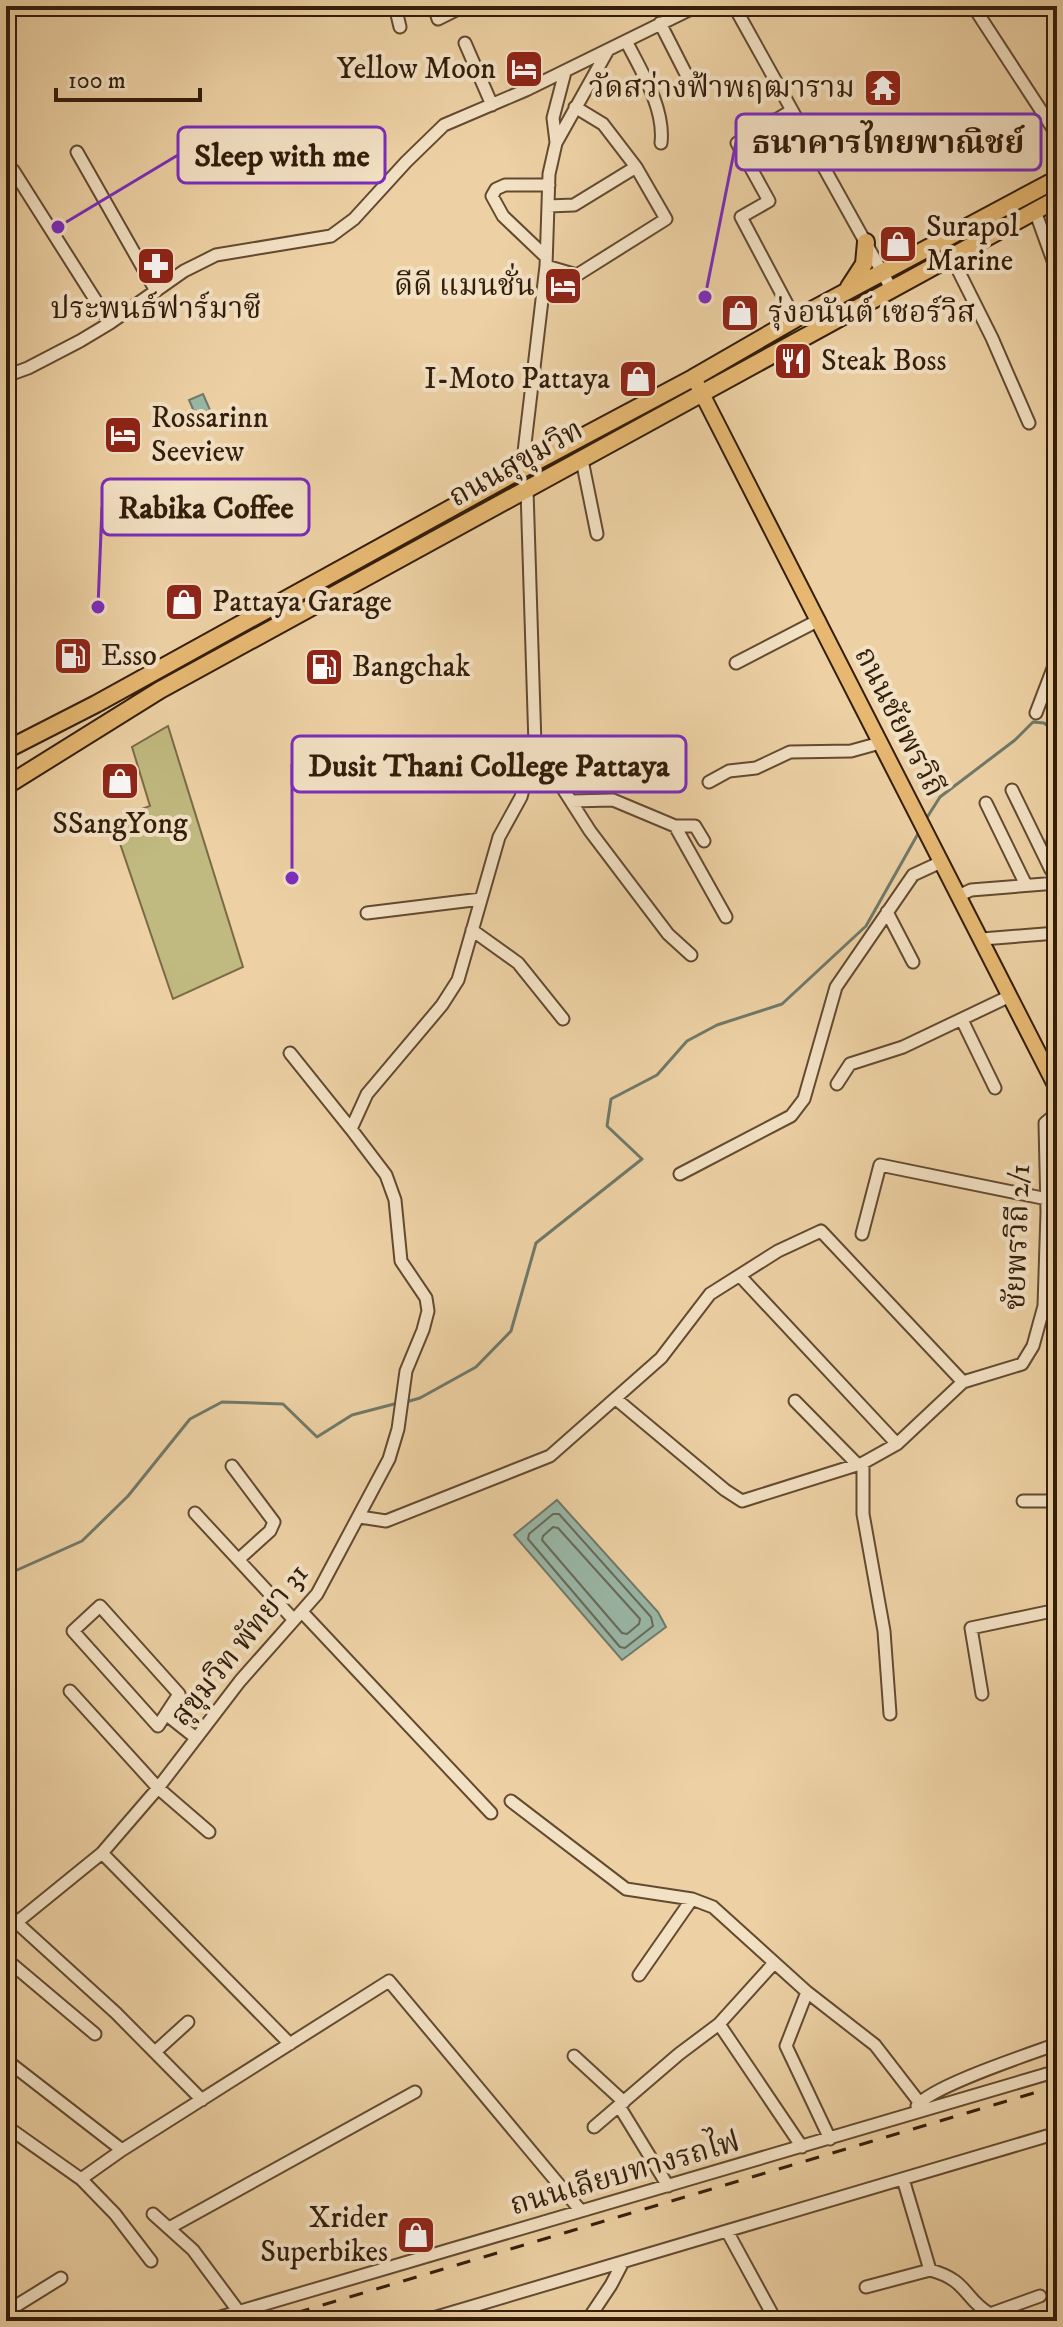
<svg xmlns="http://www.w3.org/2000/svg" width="1063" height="2327" viewBox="0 0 1063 2327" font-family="'IM FELL DW Pica','Noto Serif Thai',serif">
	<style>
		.green { fill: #c0b980; stroke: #7a6b46; stroke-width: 2 }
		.water { fill: #99b7a7; stroke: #707969; stroke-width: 2 }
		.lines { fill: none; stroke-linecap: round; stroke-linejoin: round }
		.shore { stroke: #666a59; stroke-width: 2 }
		.stream { stroke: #707969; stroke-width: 3 }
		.minor-casing { stroke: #624a31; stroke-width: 15 }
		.major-casing { stroke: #331d0b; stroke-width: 18 }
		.highway-casing { stroke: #331d0b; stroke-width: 20 }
		.minor { stroke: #f3e1c4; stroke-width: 11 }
		.major { stroke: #e6b872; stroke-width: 14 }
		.highway { stroke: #e6b872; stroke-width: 16 }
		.rail { stroke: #331d0b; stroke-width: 3; stroke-dasharray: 14 14; stroke-linecap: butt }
		.labels { text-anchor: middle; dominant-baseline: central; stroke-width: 8; stroke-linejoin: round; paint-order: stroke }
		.poi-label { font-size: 30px; fill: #331d0b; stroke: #f3e1c4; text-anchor: start }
		.street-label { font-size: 30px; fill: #331d0b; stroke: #f3e1c4 }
		.leader { fill: none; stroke: #7b2cbf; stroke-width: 3 }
		.callout-dot { fill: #7b2cbf; stroke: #f3e1c4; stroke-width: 3 }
		.callout { fill: #f3e1c4; stroke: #7b2cbf; stroke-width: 3 }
		.callout-label { font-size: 32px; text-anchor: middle; font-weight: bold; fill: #331d0b }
	</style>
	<rect width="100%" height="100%" fill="#edd1a4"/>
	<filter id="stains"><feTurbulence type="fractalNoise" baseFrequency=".0025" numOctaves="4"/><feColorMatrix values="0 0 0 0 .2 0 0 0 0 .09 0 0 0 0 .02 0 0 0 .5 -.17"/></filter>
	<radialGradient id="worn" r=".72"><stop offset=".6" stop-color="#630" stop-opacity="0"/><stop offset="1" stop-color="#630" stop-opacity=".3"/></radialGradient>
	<path class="green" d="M168,726l75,241 -70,32 -61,-179 38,-14 -18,-59z"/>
	<path class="water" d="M203,394l7,16 -14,6 -7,-16z
		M557,1500l101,112 8,15 -44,33 -108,-125z"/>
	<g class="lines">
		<path class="shore" d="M553,1514h6l92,103 2,9 -28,22 -5,-1 -92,-108 1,-5z
			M553,1527l5,1 82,91 -1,5 -12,10 -5,-1 -80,-93 1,-4z"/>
		<path class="stream" d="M926,819l14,-22 75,-57 18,-18 11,1 13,10
			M406,1402l14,-4 56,-31 35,-36 25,-88 106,-84 -35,-33 4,-27 46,-24 30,-34 30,-16 65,-21 84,-78 53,-94
			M6,1575l76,-34 46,-45 62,-77 32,-17 61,2 34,33 35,-22 46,-12"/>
		<g class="minor-casing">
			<path id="minor" d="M395,6l5,21
				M434,6l4,13 26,-13
				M734,6l158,284
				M973,6l84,129
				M660,23l29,57
				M626,41c16,31 39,68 35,102
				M465,43l27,62
				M575,107l28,17 33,43
				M791,111l-54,32 32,58 -28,16 54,102
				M556,142l-3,-24 12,-46
				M77,152l79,139
				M13,170l97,153
				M1035,211l21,58 1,29
				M546,257l-43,-41 -11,-20 4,-7 9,-4h44
				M952,258l40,80 37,85
				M546,266l31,9 89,-56 -30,-52 -62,38 -26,1
				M6,376l22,-8 52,-27 30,-18 74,-52 32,-16 115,-19 23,-17 52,-57 38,-37 82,-35 171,-84
				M582,460l15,74
				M522,469l24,-203 3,-92 7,-31 52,-93
				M736,663l83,-43
				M1036,713l21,-55
				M535,745l55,86 78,103 23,21
				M709,782l20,-11 27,-3 34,-16 61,-1 29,-8
				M1012,790l39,80
				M571,801l42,-1 62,26 51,91
				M986,803l40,82
				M675,826h20l9,15
				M1051,866l3,-34 3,-2
				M958,896l13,-6 86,-7
				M887,912l26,50
				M367,913l114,-14
				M472,930l46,33 45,56
				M982,939l75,-6
				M962,1020l33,68
				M290,1053l61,76
				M837,1084l13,-20 53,-17 107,-51
				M680,1174l111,-58 13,-17 32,-112 77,-112 28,-13
				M862,1234l18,-69 167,34
				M740,1276l157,168
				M616,1399l109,91 17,11 121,-38 34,-19 66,-62 59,-18 11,-18 11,-40 3,-94 -2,-89 12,-10
				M795,1401l63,64
				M863,1463v51l21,117 6,83
				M232,1466l42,56 -4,9 -31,28
				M1023,1501h34
				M195,1513l99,107
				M360,1517l26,4 164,-65 111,-98 49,-64 68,-43 43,-20 142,151
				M100,1606l79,88 -21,32 -85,-95z
				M302,1612l189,201
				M70,1691l88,97 51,44
				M982,1694l-11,-66 86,-18
				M167,1715l29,23
				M511,1801l115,88 66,10 21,8 94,85 68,53 44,57
				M102,1853l188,191
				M6,1909l10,13 100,91 86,87
				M6,1931l96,-78 56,-65 82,-107 77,-87 72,-135 9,-30 8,-58 17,-41 5,-19 -2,-13 -25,-37 -6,-61 -9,-25 -35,-46 16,-35 75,-89 16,-25 41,-143 22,-40 14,-52 -8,-255
				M6,1959l89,75
				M639,1975l53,-76
				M807,1992l-21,54 44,93
				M719,2024l83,123
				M155,2052l33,-30
				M574,2056l50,46
				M6,2060l116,90
				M619,2106l49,80
				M917,2106c14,-20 113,-52 140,-62
				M6,2126l75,53 34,35 36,47
				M594,2127l85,-73 40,-30 55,-61
				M81,2179l41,-29 267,-169 192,230
				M153,2214l40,36 46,62
				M169,2228l246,-136
				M727,2231l49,90
				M930,2270c38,10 34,29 60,44l50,-18
				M866,2287l64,-17 -27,-91
				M6,2312l55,-34
				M207,2321l850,-250
				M423,2321l634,-188
				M587,2321l24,-36 12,-23"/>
		</g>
		<g class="major-casing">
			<path id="major" d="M697,384l360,705"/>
		</g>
		<g class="highway-casing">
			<path id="highway" d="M849,287l15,-23 2,-22
				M6,750l90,-46 426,-235 171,-91 102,-59 262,-140
				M6,786l154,-96 897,-491"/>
		</g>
		<use href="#minor" class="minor"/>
		<use href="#major" class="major"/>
		<use href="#highway" class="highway"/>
		<path class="rail" d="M269,2321l788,-235"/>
	</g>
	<defs>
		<g id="hotel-square" transform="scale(2)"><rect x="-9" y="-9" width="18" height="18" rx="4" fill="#8f2418" stroke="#f3e1c4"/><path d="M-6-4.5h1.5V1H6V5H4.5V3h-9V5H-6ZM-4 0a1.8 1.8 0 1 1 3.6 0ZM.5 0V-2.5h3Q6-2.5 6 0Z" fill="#fff"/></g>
		<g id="temple-square" transform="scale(2)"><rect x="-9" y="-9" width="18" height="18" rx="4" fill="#8f2418" stroke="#f3e1c4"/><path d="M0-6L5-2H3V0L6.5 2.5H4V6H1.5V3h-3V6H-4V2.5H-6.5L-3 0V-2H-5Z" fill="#fff"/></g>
		<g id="shop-square" transform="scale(2)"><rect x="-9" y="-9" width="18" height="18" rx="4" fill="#8f2418" stroke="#f3e1c4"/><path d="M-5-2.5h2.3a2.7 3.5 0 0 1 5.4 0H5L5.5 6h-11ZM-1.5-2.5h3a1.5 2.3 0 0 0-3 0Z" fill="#fff"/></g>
		<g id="pharmacy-square" transform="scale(2)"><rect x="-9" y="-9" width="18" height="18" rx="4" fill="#8f2418" stroke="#f3e1c4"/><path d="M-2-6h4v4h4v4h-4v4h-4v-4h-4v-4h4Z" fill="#fff"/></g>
		<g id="restaurant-square" transform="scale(2)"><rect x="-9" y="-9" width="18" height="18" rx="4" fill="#8f2418" stroke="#f3e1c4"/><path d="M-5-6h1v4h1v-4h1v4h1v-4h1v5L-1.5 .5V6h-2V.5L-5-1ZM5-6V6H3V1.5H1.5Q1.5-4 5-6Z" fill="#fff"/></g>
		<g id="fuel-square" transform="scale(2)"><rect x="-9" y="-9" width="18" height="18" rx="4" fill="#8f2418" stroke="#f3e1c4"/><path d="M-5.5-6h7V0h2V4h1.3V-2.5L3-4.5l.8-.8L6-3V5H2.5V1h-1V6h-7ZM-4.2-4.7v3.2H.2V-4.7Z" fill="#fff"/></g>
	</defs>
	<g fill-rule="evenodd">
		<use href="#hotel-square" x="524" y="69"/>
		<use href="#temple-square" x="883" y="88"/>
		<use href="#shop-square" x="898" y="244"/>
		<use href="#pharmacy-square" x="156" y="266"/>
		<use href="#hotel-square" x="563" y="286"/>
		<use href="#shop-square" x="740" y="313"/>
		<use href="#restaurant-square" x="793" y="361"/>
		<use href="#shop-square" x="638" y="379"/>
		<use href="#hotel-square" x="123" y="435"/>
		<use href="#shop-square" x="184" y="602"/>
		<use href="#fuel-square" x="73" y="656"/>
		<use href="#fuel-square" x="324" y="667"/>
		<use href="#shop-square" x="120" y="781"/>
		<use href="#shop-square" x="416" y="2235"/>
	</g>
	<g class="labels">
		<g class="poi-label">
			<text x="496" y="69" text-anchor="end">Yellow Moon</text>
			<text x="855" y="88" text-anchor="end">วัดสว่างฟ้าพฤฒาราม</text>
			<text x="926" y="227">Surapol<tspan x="926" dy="34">Marine</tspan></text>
			<text x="535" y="286" text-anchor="end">ดีดี แมนชั่น</text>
			<text x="156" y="309" text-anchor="middle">ประพนธ์ฟาร์มาซี</text>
			<text x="768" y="313">รุ่งอนันต์ เซอร์วิส</text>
			<text x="821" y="361">Steak Boss</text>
			<text x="610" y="379" text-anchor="end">I-Moto Pattaya</text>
			<text x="151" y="418">Rossarinn<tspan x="151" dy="34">Seeview</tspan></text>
			<text x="212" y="602">Pattaya Garage</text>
			<text x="101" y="656">Esso</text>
			<text x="352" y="667">Bangchak</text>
			<text x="120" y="824" text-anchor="middle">SSangYong</text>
			<text x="388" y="2218" text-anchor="end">Xrider<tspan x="388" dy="34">Superbikes</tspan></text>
		</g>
		<g class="street-label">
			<text transform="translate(516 464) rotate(-29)">ถนนสุขุมวิท</text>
			<text transform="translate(899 722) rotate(63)">ถนนชัยพรวิถี</text>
			<text transform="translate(1018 1237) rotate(-88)">ชัยพรวิถี 2/1</text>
			<text transform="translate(240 1645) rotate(-51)">สุขุมวิท พัทยา 31</text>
			<text transform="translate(625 2174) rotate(-16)">ถนนเลียบทางรถไฟ</text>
		</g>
	</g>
	<path class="leader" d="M705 297L736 142M58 227L178 155M98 607L102 507M292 878L292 764"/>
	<g class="callout-dot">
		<circle cx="705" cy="297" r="8"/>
		<circle cx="58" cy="227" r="8"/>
		<circle cx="98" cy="607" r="8"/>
		<circle cx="292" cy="878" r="8"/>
	</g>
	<g class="callout">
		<rect x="736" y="114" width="305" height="56" rx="8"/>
		<rect x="178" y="127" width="207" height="56" rx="8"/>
		<rect x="102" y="479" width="207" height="56" rx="8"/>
		<rect x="292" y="736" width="394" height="56" rx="8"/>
	</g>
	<g class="callout-label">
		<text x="888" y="153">ธนาคารไทยพาณิชย์</text>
		<text x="282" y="166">Sleep with me</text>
		<text x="206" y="518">Rabika Coffee</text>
		<text x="489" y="776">Dusit Thani College Pattaya</text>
	</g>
	<rect width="1063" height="2327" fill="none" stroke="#edd1a4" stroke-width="32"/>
	<rect x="8" y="8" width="1047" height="2311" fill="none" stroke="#331d0b" stroke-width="4"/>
	<rect x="16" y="16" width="1031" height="2295" fill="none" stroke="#331d0b" stroke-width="2"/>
	<path d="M56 88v12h144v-12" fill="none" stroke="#331d0b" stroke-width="4"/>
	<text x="68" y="88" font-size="24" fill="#331d0b" stroke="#f3e1c4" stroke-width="6" paint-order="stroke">100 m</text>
	<rect width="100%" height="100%" filter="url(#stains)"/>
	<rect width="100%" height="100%" fill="url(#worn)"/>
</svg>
